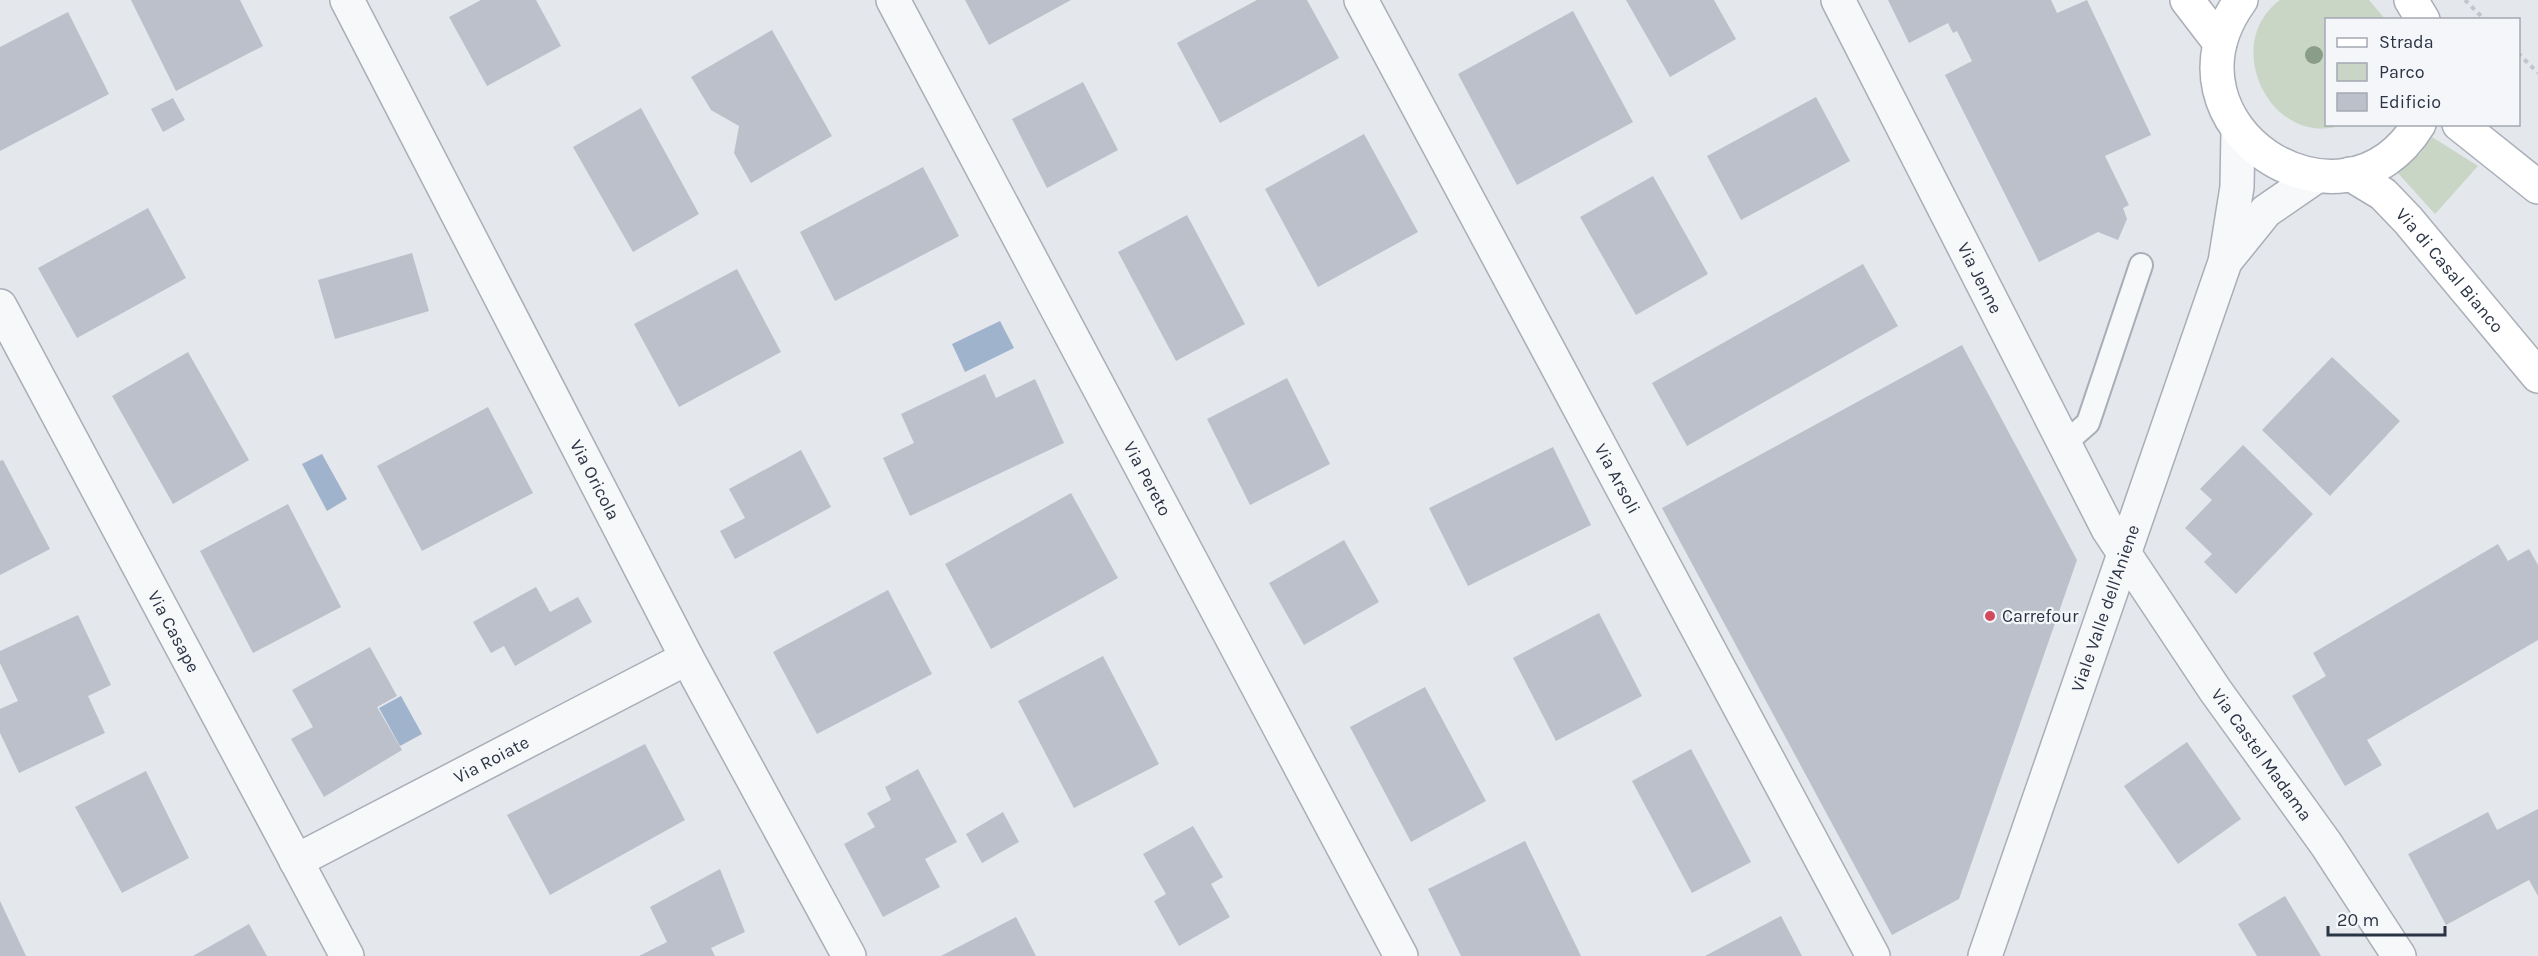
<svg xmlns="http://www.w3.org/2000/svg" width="2538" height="956" viewBox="0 0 2538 956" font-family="Karla,sans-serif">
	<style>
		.green { fill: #c9d6c5 }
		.water { fill: #9fb4cc }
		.building { fill: #bbc0ca }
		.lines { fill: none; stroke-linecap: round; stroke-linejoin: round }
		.service-casing { stroke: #a9aeb7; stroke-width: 26 }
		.minor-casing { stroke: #a9aeb7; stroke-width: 36 }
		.secondary-casing { stroke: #a9aeb7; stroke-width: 36 }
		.path { stroke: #c2c5cb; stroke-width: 4; stroke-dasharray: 4.5 4.5; stroke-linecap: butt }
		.service { stroke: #f7f8fa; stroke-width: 22 }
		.minor { stroke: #f7f8fa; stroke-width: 33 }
		.secondary { stroke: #fff; stroke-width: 33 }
		.tree { fill: #899d89 }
		.poi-dot { fill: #d1495b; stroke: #f4f6f9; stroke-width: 2 }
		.labels { text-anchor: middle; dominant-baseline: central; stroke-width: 4.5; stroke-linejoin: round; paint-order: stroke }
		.street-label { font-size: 18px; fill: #2b3445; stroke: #f4f6f9 }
		.poi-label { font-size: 18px; fill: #2b3445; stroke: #f4f6f9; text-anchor: start }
	</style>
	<rect width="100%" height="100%" fill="#e4e7ec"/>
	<path class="green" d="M2280,0h89l16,19 -59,1v104l17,1c-72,24 -123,-81 -63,-125z
		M2432,137l46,29 -43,48 -38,-42 23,-18z"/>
	<path class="water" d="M1000,321l14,27 -49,24 -13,-28z
		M322,454l25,45 -20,12 -25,-47z
		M401,696l21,38 -22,12 -21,-38z"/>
	<path class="building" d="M131,0h109l23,46 -87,45z
		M481,0h55l25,46 -74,40 -38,-69z
		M965,0h106l-82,45z
		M1257,0h50l32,58 -119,65 -43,-80z
		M1626,0h88l22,39 -66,38z
		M1888,0h163l6,13 30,-13 64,135 -46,21 24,49 -6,3 4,11 -9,21 -20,-8 -59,30 -94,-187 27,-14 -15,-30 -4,2 -5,-10 -39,20z
		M1573,11l60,111 -116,63 -59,-111z
		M68,12l41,82 -109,57v-104z
		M772,30l60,106 -81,47 -17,-30 5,-27 -28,-16 -20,-33z
		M1083,82l35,68 -71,38 -35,-69z
		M1816,97l34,64 -109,59 -34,-64z
		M173,98l12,22 -22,12 -12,-23z
		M641,108l58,106 -66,38 -60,-105z
		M1364,134l54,98 -100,55 -53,-98z
		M923,167l36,69 -124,65 -35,-69z
		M1653,176l55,98 -72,41 -56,-98z
		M148,208l38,70 -109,60 -39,-70z
		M1187,215l58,109 -69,37 -58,-109z
		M412,253l17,58 -94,28 -17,-59z
		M1863,264l35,62 -211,120 -35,-63z
		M737,269l44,83 -102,55 -45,-83z
		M1962,345l115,215 -118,339 -67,36 -230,-427z
		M188,352l61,108 -76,44 -61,-108z
		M2332,357l68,64 -70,75 -68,-66z
		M985,374l11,24 39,-19 29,64 -154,73 -27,-58 31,-15 -13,-29z
		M1287,378l43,86 -80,41 -43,-86z
		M488,407l45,86 -111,58 -45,-85z
		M2243,445l70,69 -77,80 -32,-32 8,-8 -27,-26 27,-28 -12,-11z
		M1553,447l38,78 -123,61 -39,-78z
		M801,450l30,57 -96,52 -15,-28 25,-13 -16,-29z
		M3,460l47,89 -50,26v-114z
		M1071,493l47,85 -127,71 -46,-85z
		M288,504l53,103 -88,46 -53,-102z
		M1344,540l35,62 -75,43 -35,-62z
		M2498,544l10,17 21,-12 9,16v75l-171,100 15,25 -37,21 -53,-90 34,-20 -13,-23z
		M536,587l14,25 28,-15 14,25 -77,44 -11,-20 -13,7 -18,-31z
		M888,590l44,84 -115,60 -44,-82z
		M1599,613l43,83 -86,45 -43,-83z
		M78,615l33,70 -23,11 17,37 -86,40 -19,-40v-24l18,-8 -18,-38v-12z
		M370,647l27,49 -20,11 25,43 -78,47 -33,-58 22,-12 -21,-37z
		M1103,656l56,108 -85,44 -56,-107z
		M1425,687l61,114 -75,41 -61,-115z
		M2187,742l54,77 -63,45 -54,-78z
		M645,744l40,76 -135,75 -43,-80z
		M1691,749l60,113 -59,31 -60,-112z
		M918,769l39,73 -32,17 15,28 -57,30 -39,-73 31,-17 -8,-14 24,-13 -6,-13z
		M146,771l43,87 -67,35 -47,-86z
		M2538,809v87l-9,-16 -83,45 -38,-71 80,-42 9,18z
		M1003,812l16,30 -37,21 -16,-29z
		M1193,826l30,51 -12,7 19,33 -51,29 -25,-45 12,-7 -23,-40z
		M1525,841l56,115h-120l-33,-67z
		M720,869l25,63 -34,16 4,8h-76l28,-14 -17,-35z
		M2285,896l36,60h-64l-19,-32z
		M0,901l26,55h-26z
		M1781,916l21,40h-97z
		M1016,917l20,39h-95z
		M249,924l18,32h-74z"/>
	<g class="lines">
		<g class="service-casing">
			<path id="service" d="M2063,445l25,-22 53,-158"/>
		</g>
		<g class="minor-casing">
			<g id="minor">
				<path id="s1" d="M347,0l340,658 162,298"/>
				<path id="s2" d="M893,0l508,956"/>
				<path id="s3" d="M1361,0l512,956"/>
				<path id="s4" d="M1838,0l270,529 107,161 111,154 73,112"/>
				<path d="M2228,258l38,-47 51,-35"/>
				<path id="s5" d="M0,306l347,650"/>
				<path id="s6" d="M296,861l391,-203"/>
				<path id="s7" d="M1985,956l240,-694 12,-75 1,-56"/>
			</g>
		</g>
		<g class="secondary-casing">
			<g id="secondary">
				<path d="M2187,0l33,43"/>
				<path d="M2241,0c-91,125 101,250 178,124"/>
				<path d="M2411,0l12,20"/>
				<path d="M2459,124l79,63"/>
				<path id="s8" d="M2350,174l33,20 25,26 130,156"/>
			</g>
		</g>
		<path class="path" d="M2465,0l20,20
			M2518,53l20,20"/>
		<use href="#service" class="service"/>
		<use href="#minor" class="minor"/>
		<use href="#secondary" class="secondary"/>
	</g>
	<circle class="tree" cx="2314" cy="55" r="9"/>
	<circle class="poi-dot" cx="1990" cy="616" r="6"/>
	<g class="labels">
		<g class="street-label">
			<text stroke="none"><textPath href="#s8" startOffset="140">Via di Casal Bianco</textPath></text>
			<text stroke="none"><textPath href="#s4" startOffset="312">Via Jenne</textPath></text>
			<text stroke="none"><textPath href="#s2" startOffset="542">Via Pereto</textPath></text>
			<text stroke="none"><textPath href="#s3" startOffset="543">Via Arsoli</textPath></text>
			<text stroke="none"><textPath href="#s1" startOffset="540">Via Oricola</textPath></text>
			<text stroke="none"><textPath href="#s7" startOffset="368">Viale Valle dell'Aniene</textPath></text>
			<text stroke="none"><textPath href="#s5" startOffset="369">Via Casape</textPath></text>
			<text stroke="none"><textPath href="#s4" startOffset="867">Via Castel Madama</textPath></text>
			<text stroke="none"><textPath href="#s6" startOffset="220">Via Roiate</textPath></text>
		</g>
		<g class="poi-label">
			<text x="2002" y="616">Carrefour</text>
		</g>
	</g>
	<rect x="2325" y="18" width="195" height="108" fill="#f4f6f9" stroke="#a4a8b1" stroke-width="1.5"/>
	<rect x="2337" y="38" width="30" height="9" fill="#ffffff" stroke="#a4a8b1" stroke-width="1.5"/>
	<text x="2379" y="48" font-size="18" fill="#2b3445">Strada</text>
	<rect x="2337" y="63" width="30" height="18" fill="#c9d6c5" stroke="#a4a8b1" stroke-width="1.5"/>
	<text x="2379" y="78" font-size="18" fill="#2b3445">Parco</text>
	<rect x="2337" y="93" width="30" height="18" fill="#bbc0ca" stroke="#a4a8b1" stroke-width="1.5"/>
	<text x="2379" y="108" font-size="18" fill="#2b3445">Edificio</text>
	<path d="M2328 926v9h117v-9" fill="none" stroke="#2b3445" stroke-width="3"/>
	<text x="2337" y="926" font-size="18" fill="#2b3445" stroke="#f4f6f9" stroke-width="4.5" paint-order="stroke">20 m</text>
</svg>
